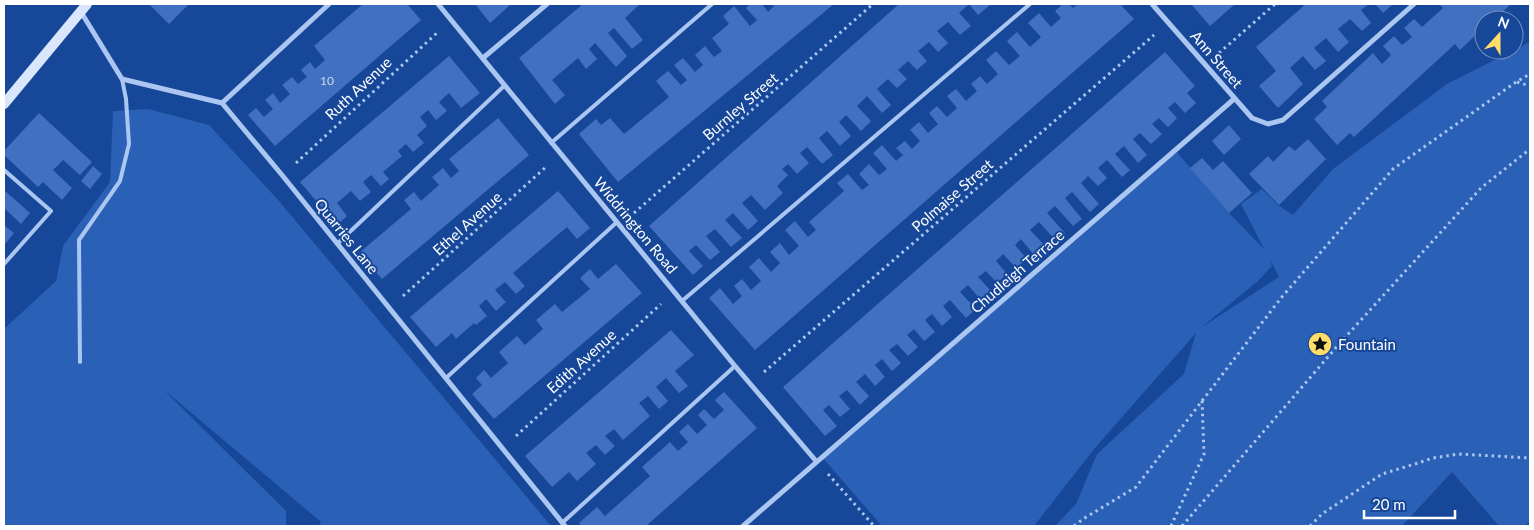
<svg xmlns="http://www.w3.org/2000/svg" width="1534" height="530" viewBox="0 0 1534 530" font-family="Lato,sans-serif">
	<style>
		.green { fill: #2a60b6; fill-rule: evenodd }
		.building { fill: #4070bf }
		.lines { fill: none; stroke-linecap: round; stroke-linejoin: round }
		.path { stroke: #aac6f1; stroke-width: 3; stroke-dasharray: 2.5 4; stroke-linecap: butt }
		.lane { stroke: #aac6f1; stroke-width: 4 }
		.street { stroke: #aac6f1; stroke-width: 5 }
		.secondary { stroke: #d9e6fc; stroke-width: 10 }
		.labels { text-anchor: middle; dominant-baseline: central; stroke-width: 4; stroke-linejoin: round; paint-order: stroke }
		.number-label { font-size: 12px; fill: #cfdbef }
		.street-label { font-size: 15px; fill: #fff; stroke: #174798 }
		.poi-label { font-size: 15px; fill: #fff; stroke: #174798; text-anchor: start }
	</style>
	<rect width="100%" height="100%" fill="#174798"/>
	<path class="green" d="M1530,42v480l-6,4h-25l-47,-54 -50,54h-347l21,-22 21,-50 87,-80 12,-41 -102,116 -60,77h-152l-60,-69 354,-306 53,62 35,36 -23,-45 21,-15 16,16 15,10 40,-46 114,-85zM1269,258l10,19 -77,50 56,-46 14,-15z
		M148,109l61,16 70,76 272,325h-232l2,-4 -158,-133 123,122v15h-282v-197l52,-48 7,-35 47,-64 3,-71z"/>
	<path class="building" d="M149,4h40l-20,20z
		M363,4h44l14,16 -146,126 -27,-31 8,-7 8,9 9,-8 -8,-9 8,-7 7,10 10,-9 -8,-9 10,-8 6,7 9,-7 -6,-7 9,-8 5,7 10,-9 -11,-14z
		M475,4h36l-21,19z
		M583,4h57l-15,14 18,22 -11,9 -18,-21 -6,5 19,23 -11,11 -21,-24 -6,6 8,10 -11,10 -8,-11 -26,22 13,15 -10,9 -36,-46z
		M750,4h12l6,8 6,-6 -2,-2h62l-216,178 -39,-48 17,-15 5,6 9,-7 14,16 45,-37 -13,-16 12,-10 13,14 6,-5 -13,-15 9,-7 12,14 8,-7 -8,-10 10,-9 9,11 8,-6 -10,-13 17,-14 -6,-8 11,-10 16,20 7,-6 -11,-12z
		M899,4h90l1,1 -12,10 -9,-11 -10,9 12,13 -11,9 -12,-13 -11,9 11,12 -10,9 -9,-10 -11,9 9,10 -10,9 -9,-9 -10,9 9,9 -10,9 -9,-9 -11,10 14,16 -9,8 -15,-17 -10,10 14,15 -10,10 -15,-16 -7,7 12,14 -11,10 -13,-15 -8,7 14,17 -11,9 -15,-17 -7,6 9,10 -12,11 -9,-10 -6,5 6,6 -11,11 6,7 -18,17 -14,-15 -9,8 16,18 -10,9 -15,-17 -8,7 17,18 -11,9 -16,-18 -9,7 14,16 -10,8 -14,-15 -7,6 14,15 -10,9 -44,-49z
		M1063,4h6l4,4 5,-4h42l14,15 -379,331 -46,-52 11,-10 13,16 9,-8 -8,-10 8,-7 9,11 10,-9 -12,-14 10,-9 12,14 9,-9 -10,-11 10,-9 9,12 10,-9 -14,-16 10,-9 13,16 8,-7 -7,-8 35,-31 -7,-8 11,-9 14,16 7,-5 -10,-11 10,-10 10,11 8,-6 -14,-16 9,-8 14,16 7,-6 -7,-7 9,-7 7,8 8,-8 -10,-11 9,-8 9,11 10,-9 -9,-11 8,-7 10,11 10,-9 -10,-12 9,-7 10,12 11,-10 -6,-7 9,-8 7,8 11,-10 -12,-14 10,-9 13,14 11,-9 -13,-15 10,-9 13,15 11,-10 -13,-14 11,-10 12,14 10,-9 -6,-7z
		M1191,4h44l-25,22z
		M1306,4h63l-8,6 10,13 -9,8 -12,-12 -12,10 11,13 -11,10 -12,-14 -12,10 12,13 -11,9 -12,-14 -13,12 13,16 -25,24 -19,-22 17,-15 -20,-24z
		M1375,4h18l-10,9z
		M1439,4h72l-12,11 5,5h-20v7l-24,23 -5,-6 -101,93 -4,-4 -13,12 -23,-26 13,-12 -5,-6 51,-48 9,11 9,-9 -8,-9 11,-10 8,9 10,-8 -8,-9 10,-9 8,8 21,-19z
		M1165,52l30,34 -8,7 9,10 -11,10 -10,-11 -7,6 9,10 -9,9 -9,-9 -7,6 10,10 -11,10 -11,-11 -7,6 14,16 -9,8 -14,-17 -9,8 15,16 -8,7 -15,-17 -9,8 9,10 -9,8 -10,-10 -7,7 18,21 -9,8 -18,-20 -7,6 17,21 -9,7 -18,-20 -8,7 18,20 -9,8 -17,-19 -9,8 19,20 -11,10 -17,-21 -6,6 12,14 -11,9 -13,-14 -7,7 11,13 -10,9 -11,-12 -8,6 13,14 -10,9 -13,-15 -8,7 16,17 -10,9 -16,-18 -7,6 9,11 -10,9 -10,-12 -7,6 10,12 -11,9 -10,-12 -7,6 11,12 -10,9 -11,-12 -8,6 12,13 -9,8 -10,-12 -7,6 10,12 -10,9 -10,-12 -9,8 13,14 -9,9 -13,-15 -8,6 11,13 -10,8 -11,-12 -6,5 14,16 -12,10 -42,-49z
		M449,56l31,37 -19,15 -12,-15 -10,9 8,9 -11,9 -8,-10 -8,7 7,9 -10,9 7,8 -11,9 -7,-8 -8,7 4,5 -19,16 6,7 -8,7 -10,-11 -8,7 8,10 -11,9 -9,-10 -14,12 10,13 -10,9 -37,-43z
		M39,113l53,49 -12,13 -17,-15 -10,10 19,18 -10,12 -19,-18 -5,5 -34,-32v-4z
		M498,118l31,37 -147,124 -23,-26 52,-44 -7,-9 10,-8 7,9 18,-16 -7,-8 11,-9 8,10 8,-7 -10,-12z
		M1229,125l12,14 -17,16 -12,-14z
		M1308,139l18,20 -47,46 -30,-31 19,-18 5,6 16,-16 6,5z
		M1202,158l11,12 10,-9 29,32 -23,20 -39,-45z
		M93,166l9,8 -12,15 -9,-8z
		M4,190l26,23 -9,11 -17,-16z
		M558,191l32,37 -13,11 -10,-12 -54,46 12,13 -9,8 -11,-12 -10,8 11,12 -10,9 -10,-12 -7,7 8,10 -11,9 -2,-2 -18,16 -4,-6 -16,14 -26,-30z
		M4,225l10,8 -9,11 -1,-2z
		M616,264l26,29 -148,126 -22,-25 10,-9 -6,-7 8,-8 7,8 17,-15 -9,-11 18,-16 8,9 18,-16 -7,-9 19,-16 7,8 28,-23 -10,-11 10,-9 8,10z
		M671,330l23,25 -19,16 13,15 -9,7 -13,-15 -10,9 12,14 -9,8 -11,-13 -9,7 11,13 -27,24 -9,-11 -9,7 10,10 -10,9 -9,-10 -10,8 10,11 -19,17 -8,-9 -17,15 -27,-31z
		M724,392l33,36 -111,98h-65l-2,-3 18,-16 8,9 45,-40 -8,-9 28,-25 8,9 10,-9 -9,-10 9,-8 9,10 10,-9 -9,-10 6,-6 10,10 10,-9 -9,-10z"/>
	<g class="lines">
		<path class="path" d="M1219,53l56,-49
			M1517,82l13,4
			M296,163l142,-131
			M634,213l239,-209
			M403,296l144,-130
			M764,372l390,-337
			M516,436l145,-132
			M828,474l46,52
			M1074,526l9,-7 53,-32 145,-189 112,-129 123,-87 14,-8
			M1171,526l33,-72 -2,-54
			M1182,526l158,-183 141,-155 49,-39
			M1310,526l12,-12 60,-40 33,-10 18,-6 26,-4 71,4"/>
		<path class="lane" d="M551,143l161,-139
			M4,170l47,41 -47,53
			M337,244l167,-158
			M682,301l348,-297
			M80,362l-1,-122 41,-59 9,-37 -3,-45 -4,-20
			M446,378l171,-156
			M562,523l173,-157"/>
		<path class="street" d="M438,4l297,362 81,95
			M1152,4l100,114 16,6 15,-4 131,-116
			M81,12l41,67 100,24 60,72 283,351
			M483,58l64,-54
			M222,103l107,-99
			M743,526l491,-427"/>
		<path class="secondary" d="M4,104l83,-100"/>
	</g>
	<defs>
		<g id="sight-disc" transform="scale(1.25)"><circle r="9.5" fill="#ffdd6a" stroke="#174798"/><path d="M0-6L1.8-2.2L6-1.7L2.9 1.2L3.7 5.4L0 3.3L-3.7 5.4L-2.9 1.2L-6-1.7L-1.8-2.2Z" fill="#111"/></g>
	</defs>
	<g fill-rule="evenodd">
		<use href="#sight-disc" x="1320" y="344"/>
	</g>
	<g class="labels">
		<g class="number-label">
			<text x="327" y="80">10</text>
		</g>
		<g class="street-label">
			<text transform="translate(1217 59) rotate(49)">Ann Street</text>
			<text transform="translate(358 88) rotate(-43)">Ruth Avenue</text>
			<text transform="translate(740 106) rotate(-41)">Burnley Street</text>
			<text transform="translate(952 195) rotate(-41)">Polmaise Street</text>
			<text transform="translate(467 223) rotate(-42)">Ethel Avenue</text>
			<text transform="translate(636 225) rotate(50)">Widdrington Road</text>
			<text transform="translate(347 236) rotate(51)">Quarries Lane</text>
			<text transform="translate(1017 271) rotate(-41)">Chudleigh Terrace</text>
			<text transform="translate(581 361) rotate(-42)">Edith Avenue</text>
		</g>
		<g class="poi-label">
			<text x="1338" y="344">Fountain</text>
		</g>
	</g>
	<rect width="1534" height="530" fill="none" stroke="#ffffff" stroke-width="10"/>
	<g transform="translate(1499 35) rotate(21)"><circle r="24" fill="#174798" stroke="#7491c1"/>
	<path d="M0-4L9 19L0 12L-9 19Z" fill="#ffdd6a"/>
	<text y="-8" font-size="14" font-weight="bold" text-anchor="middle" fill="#ffffff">N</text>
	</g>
	<path d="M1364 510v8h91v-8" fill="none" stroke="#ffffff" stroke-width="2.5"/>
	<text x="1372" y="510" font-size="15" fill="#ffffff" stroke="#174798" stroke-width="4" paint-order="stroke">20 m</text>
</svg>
